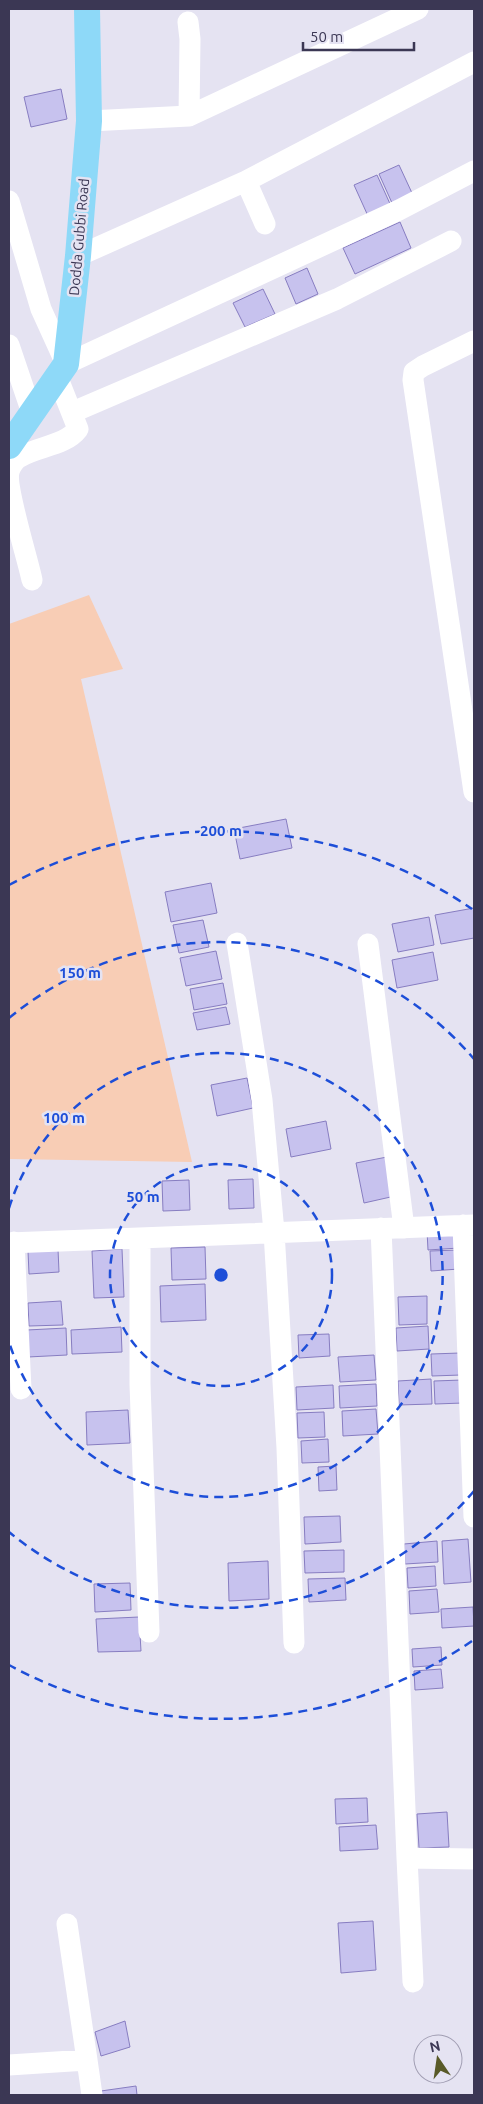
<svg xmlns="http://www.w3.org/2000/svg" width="483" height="2104" viewBox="0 0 483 2104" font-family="Ubuntu,sans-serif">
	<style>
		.green { fill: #f8cdb5 }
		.building { fill: #c7c2ee; stroke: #877dc1 }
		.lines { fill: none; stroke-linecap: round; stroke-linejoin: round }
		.minor { stroke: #fff; stroke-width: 21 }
		.major { stroke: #8ed9f8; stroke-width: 26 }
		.ring { fill: none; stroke: #1d4ed8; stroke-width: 2.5; stroke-dasharray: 9 6 }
		.labels { text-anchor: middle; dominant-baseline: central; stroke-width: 5; stroke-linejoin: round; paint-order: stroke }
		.street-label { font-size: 14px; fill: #3b3754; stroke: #e5e3f2 }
		.centre { fill: #1d4ed8; stroke: #e5e3f2; stroke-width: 2.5 }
		.ring-label { font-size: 15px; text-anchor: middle; font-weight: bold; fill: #1d4ed8; stroke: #e5e3f2; stroke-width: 5; stroke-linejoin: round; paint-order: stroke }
	</style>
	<rect width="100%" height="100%" fill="#e5e3f2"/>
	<path class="green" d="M89,595l34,74 -42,10 111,483 -183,-3v-535z"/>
	<path class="building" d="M61,89l6,30 -36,8 -7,-30z
		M399,165l13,28 -20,10 -13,-29z
		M377,175l14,31 -23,10 -14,-31z
		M400,222l11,26 -56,26 -12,-26z
		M307,268l11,26 -22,10 -11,-26z
		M263,289l12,25 -30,13 -12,-24z
		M286,819l6,29 -52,11 -6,-30z
		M211,883l6,30 -46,9 -6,-30z
		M474,908v30l-33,6 -6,-29z
		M429,917l5,28 -36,7 -6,-28z
		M203,920l6,27 -30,6 -6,-28z
		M216,951l6,28 -36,7 -6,-28z
		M433,952l5,28 -41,8 -5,-28z
		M223,983l4,21 -33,6 -4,-21z
		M226,1007l4,17 -33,6 -4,-17z
		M247,1078l6,30 -36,8 -6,-31z
		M326,1121l5,28 -40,8 -5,-28z
		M387,1157l8,39 -31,7 -8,-40z
		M253,1179l1,29 -25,1 -1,-29z
		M189,1180l1,30 -27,1 -1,-30z
		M458,1229l1,19 -31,2 -1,-19z
		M205,1247l1,32 -34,1 -1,-32z
		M58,1249l1,23 -30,2 -1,-23z
		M122,1249l2,48 -30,1 -2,-47z
		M458,1250l1,19 -28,2 -1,-20z
		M205,1284l1,36 -45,2 -1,-36z
		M427,1296v28l-28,1 -1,-28z
		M61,1301l2,24 -34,1 -1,-23z
		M428,1326l1,23 -32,2 -1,-23z
		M121,1327l1,25 -50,2 -1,-24z
		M66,1328l1,27 -39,2 -1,-27z
		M329,1334l1,22 -31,2 -1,-23z
		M460,1353l1,22 -29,1 -1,-22z
		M374,1355l2,25 -36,2 -2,-25z
		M431,1379l1,25 -33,1 -1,-24z
		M462,1380l1,23 -28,1 -1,-23z
		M376,1384l1,22 -37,2 -1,-22z
		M333,1385l1,23 -37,2 -1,-23z
		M376,1409l2,25 -35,2 -1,-25z
		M128,1410l2,33 -43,2 -1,-33z
		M324,1412l1,25 -27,1 -1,-25z
		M328,1439l1,23 -27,1 -1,-22z
		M336,1466l1,24 -18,1 -1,-24z
		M340,1516l1,26 -36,2 -1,-27z
		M468,1539l3,43 -27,2 -2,-43z
		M437,1541l1,21 -33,2 -1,-20z
		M344,1550v22l-39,1 -1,-22z
		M268,1561l1,38 -40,2 -1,-38z
		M435,1566l1,20 -28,2 -1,-20z
		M345,1578l1,22 -37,2 -1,-23z
		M130,1583l1,27 -36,2 -1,-28z
		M437,1589l2,23 -29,2 -1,-23z
		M473,1607l1,19 -32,2 -1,-19z
		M139,1617l2,34 -43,1 -2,-33z
		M441,1647l1,18 -29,2 -1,-18z
		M441,1669l2,19 -28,2 -1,-19z
		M367,1798l1,24 -32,2 -1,-25z
		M447,1812l2,35 -30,1 -2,-34z
		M376,1825l2,24 -38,2 -1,-24z
		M373,1921l3,49 -35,3 -3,-50z
		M125,2021l5,26 -29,9 -6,-24z
		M136,2086l1,9h-36v-4z"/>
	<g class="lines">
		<path class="minor" d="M188,22l2,17 -1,77
			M89,121l100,-5 229,-107
			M246,181l19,43
			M9,201l32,108 25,55 333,-154 75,-39
			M78,256l168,-75 228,-119
			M474,341l-51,25 -9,6 -1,8 61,412
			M9,345l23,68
			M73,412l264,-113 114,-58
			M32,580c-4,-20 -27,-93 -23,-108 1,-5 7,-14 11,-15 18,-11 45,-11 58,-28l-21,-53
			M237,943l25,157 12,132 13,216 7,195
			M368,944l36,284
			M463,1225l11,292
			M381,1228l26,630 67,1
			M140,1238v146l9,248
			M14,1242l7,147
			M9,1243l465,-18
			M407,1858l6,124
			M67,1924l20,136
			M9,2065l78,-5 5,35"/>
		<path class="major" d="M9,446l57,-82 12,-108 11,-135 -2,-112"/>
	</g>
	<g class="ring">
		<circle cx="221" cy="1275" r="111"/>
		<path d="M9 1208A222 222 0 1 1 9 1342"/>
		<path d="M474 1491A333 333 0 0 1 9 1532M9 1018A333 333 0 0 1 474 1059"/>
		<path d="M472 1641A444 444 0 0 1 9 1665M9 885A444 444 0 0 1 472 909"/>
	</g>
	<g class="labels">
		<g class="street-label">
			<text transform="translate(79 237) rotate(-85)">Dodda Gubbi Road</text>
		</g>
	</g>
	<circle cx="221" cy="1275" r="8" class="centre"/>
	<g class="ring-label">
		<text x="221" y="836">200 m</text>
		<text x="80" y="978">150 m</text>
		<text x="64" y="1123">100 m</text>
		<text x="143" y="1202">50 m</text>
	</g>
	<rect width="483" height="2104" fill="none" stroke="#3b3754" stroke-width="20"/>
	<g transform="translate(438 2059) rotate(347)"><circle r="24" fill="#e5e3f2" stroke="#a19eb3"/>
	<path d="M0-4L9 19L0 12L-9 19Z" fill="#595a28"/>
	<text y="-8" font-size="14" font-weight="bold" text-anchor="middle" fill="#3b3754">N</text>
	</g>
	<path d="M303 42v8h111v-8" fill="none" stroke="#3b3754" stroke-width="2.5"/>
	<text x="310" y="42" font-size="15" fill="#3b3754" stroke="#e5e3f2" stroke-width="4" paint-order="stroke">50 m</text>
</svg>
